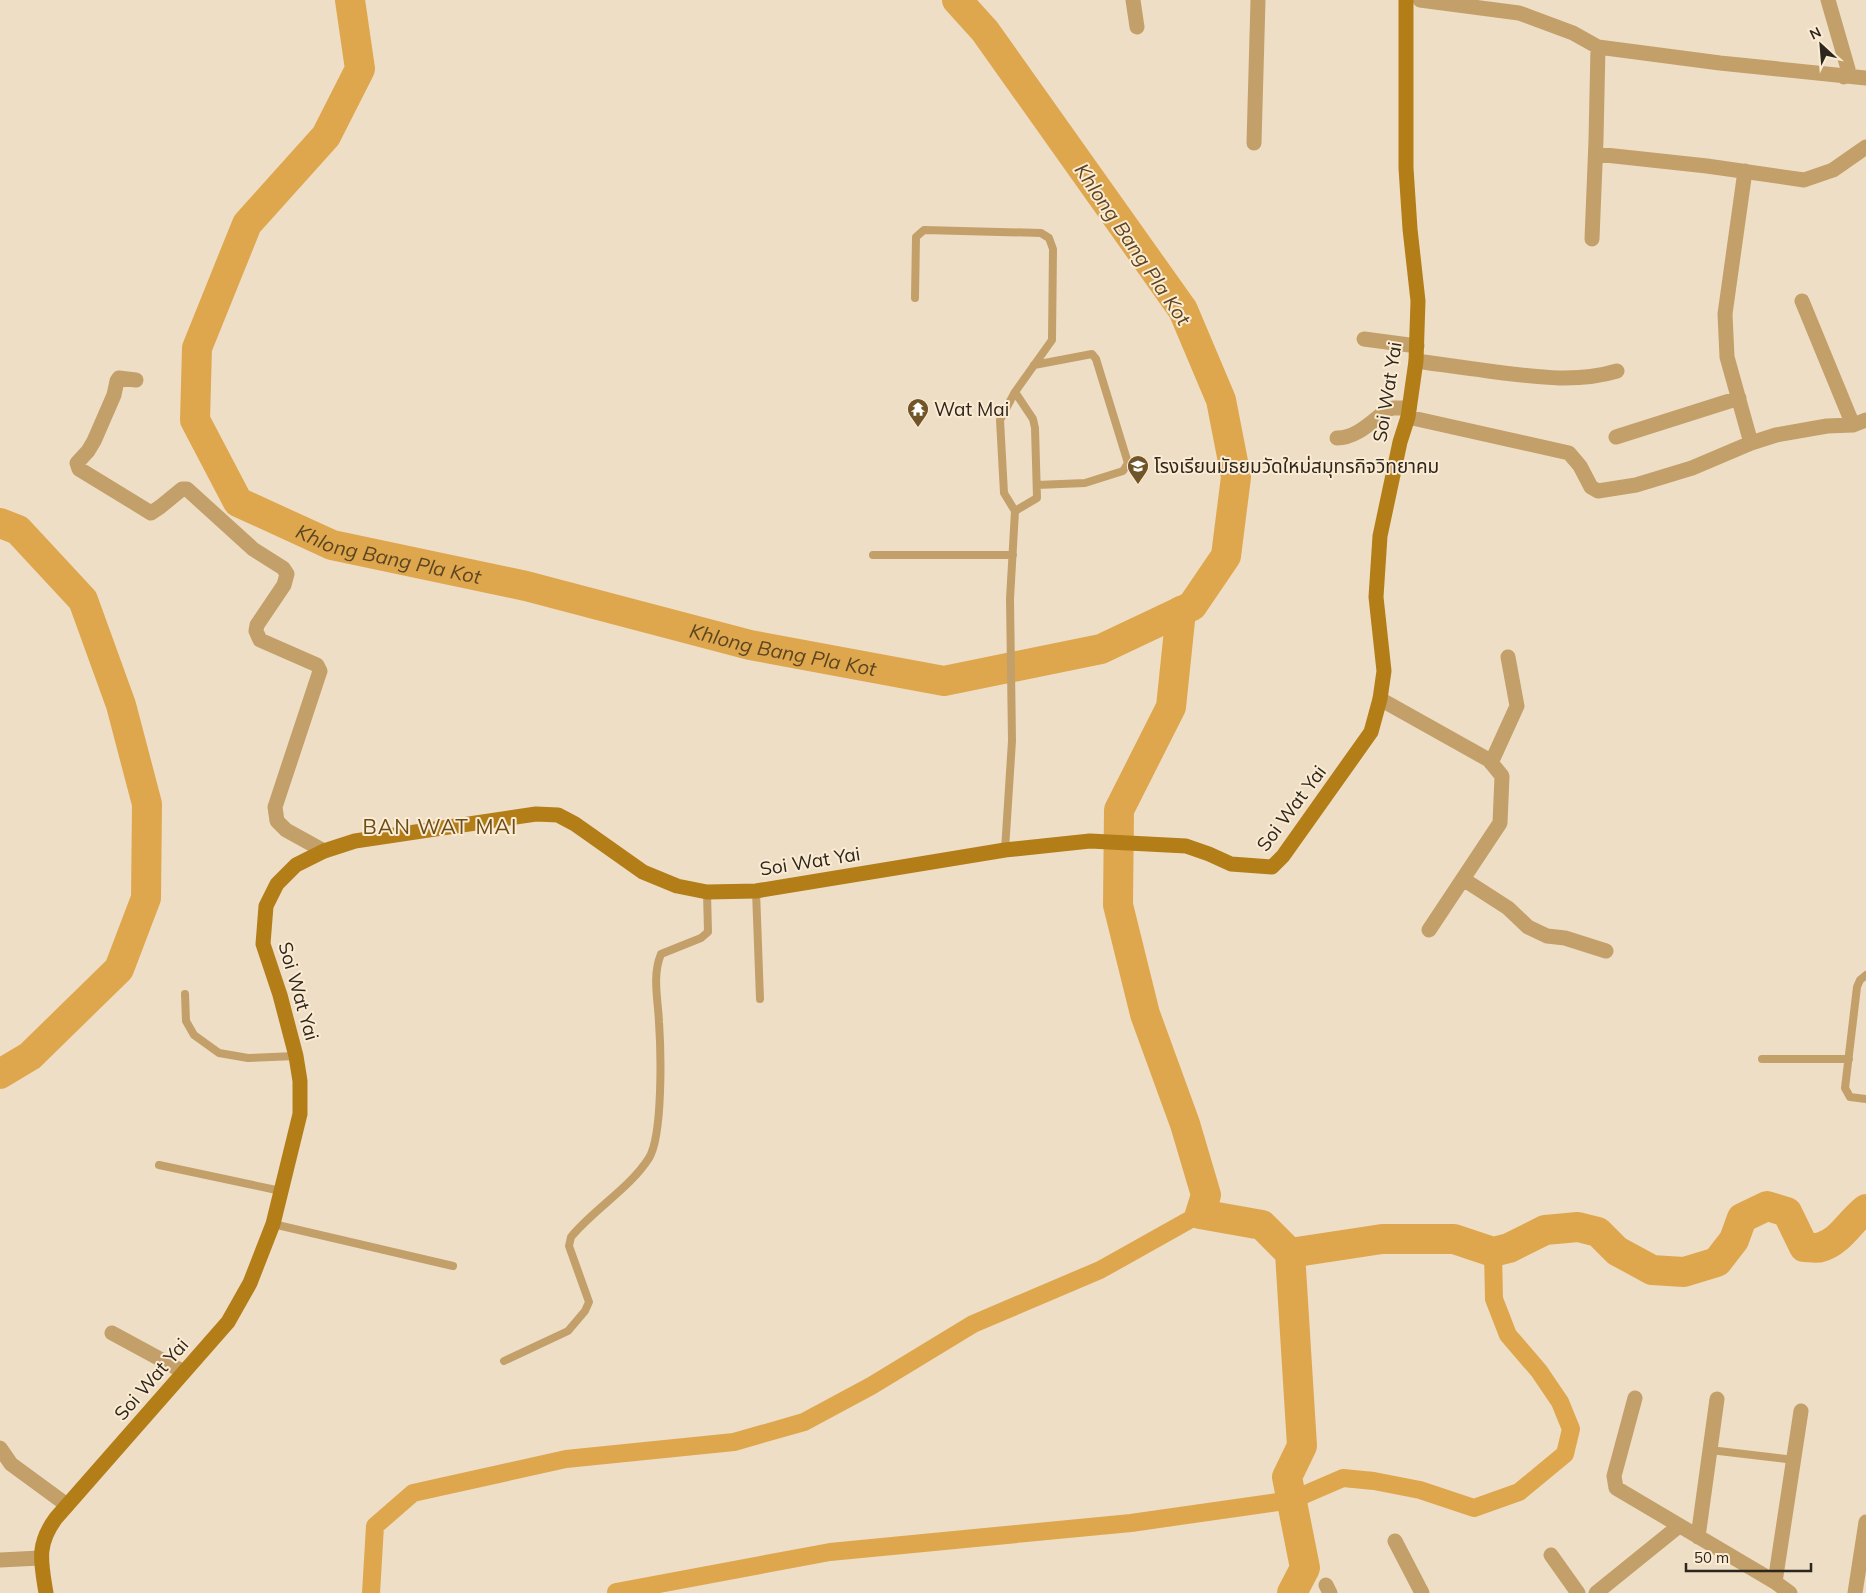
<svg xmlns="http://www.w3.org/2000/svg" width="1866" height="1593" viewBox="0 0 1866 1593" font-family="Mulish,'Noto Sans Thai',sans-serif">
	<style>
		.lines { fill: none; stroke-linecap: round; stroke-linejoin: round }
		.canal { stroke: #dea74e; stroke-width: 18 }
		.river { stroke: #dea74e; stroke-width: 30 }
		.lane { stroke: #c3a06a; stroke-width: 8 }
		.street { stroke: #c3a06a; stroke-width: 15 }
		.secondary { stroke: #b37e18; stroke-width: 15 }
		.labels { text-anchor: middle; dominant-baseline: central; stroke-width: 4; stroke-linejoin: round; paint-order: stroke }
		.street-label { font-size: 19px; fill: #2c261d; stroke: #fcebd3 }
		.poi-label { font-size: 19px; fill: #2c261d; stroke: #fcebd3; text-anchor: start }
		.water-label { font-size: 20px; font-style: italic; fill: #5c4520; stroke: #fcebd3 }
		.quarter-label { font-size: 21px; letter-spacing: 1px; fill: #6a4c16; stroke: #fcebd3 }
	</style>
	<rect width="100%" height="100%" fill="#efdec6"/>
	<g class="lines">
		<path class="canal" d="M616,1592l214,-40 301,-29 161,-23 51,-22 31,3 46,9 54,18 45,-16 46,-38 6,-25 -11,-27 -21,-31 -31,-36 -14,-36 -1,-47
			M371,1593l4,-67 38,-33 153,-34 168,-17 70,-20 67,-36 102,-62 127,-54 100,-56"/>
		<g class="river">
			<path id="s1" d="M350,0l10,69 -34,67 -79,88 -50,124 -2,72 43,82 94,43 194,41 224,59 194,36 157,-32 91,-43 34,-50 10,-79 -15,-77 -38,-90 -198,-279 -28,-31"/>
			<path d="M0,523l18,7 65,70 38,105 26,99 -1,94 -27,71 -89,87 -30,18"/>
			<path d="M1181,611l-10,96 -52,103 -1,95 27,109 40,110 21,71 -6,19 62,11 28,28 12,193 -15,31 18,91 -13,25"/>
			<path d="M1290,1253l92,-14h72l39,13 16,-4 36,-18 33,-3 20,5 19,19 35,19 32,2 33,-10 17,-22 8,-22 25,-12 20,6 17,35c5,0 12,2 17,0 19,-5 30,-27 45,-38"/>
		</g>
		<path class="lane" d="M915,298l1,-61 8,-7 117,3 8,5 4,11 -1,91 -37,52 -15,28 4,73 11,18 -5,88 2,142 -7,109
			M1034,365l58,-11 4,5 32,104 -5,8 -38,12 -48,2
			M1015,511l22,-13 -2,-70 -2,-9 -18,-27
			M873,555h140
			M756,891l4,108
			M1866,975l-6,5 -3,7 -12,101 5,9 16,2
			M185,994l1,27 8,14 25,18 29,5 48,-2
			M1762,1059h87
			M159,1165l122,26
			M273,1224l180,42
			M504,1361l64,-30 17,-20 4,-9 -20,-56 2,-9c23,-28 59,-49 78,-79 14,-23 12,-107 10,-136 -1,-23 -7,-46 2,-68l40,-16 7,-6 -1,-40
			M1710,1450l84,10"/>
		<path class="street" d="M1133,0l4,27
			M1420,0l99,13 54,20 25,14 122,16 146,15
			M1828,0l20,69 -4,8
			M1254,143l4,-143
			M1596,154l111,12 97,14 29,-10 33,-23
			M1745,171l-20,143 2,43 24,86
			M1592,239l4,-99 2,-93
			M1802,301l51,124
			M1364,339l53,7
			M1416,361c27,4 53,7 80,11 40,5 81,11 121,-1
			M136,380l-17,-2 -2,3 -3,14 -20,46 -6,10 -11,12 2,6 72,44 9,-6 22,-18h5l66,60 30,19 4,6 -3,11 -27,40 -1,6 4,9 57,25 3,6 -45,136 2,14 9,9 38,21
			M1408,417l161,36 11,13 11,21 7,4 38,-6 56,-17 59,-25 25,-8 51,-9 26,-1 13,-5
			M1616,437l123,-39
			M1337,438c20,0 35,-17 50,-28l6,-2h16
			M1380,699l109,61 13,16 -2,47 -71,107
			M1491,763l26,-57 -9,-49
			M1463,879l45,29 20,19 19,9 18,2 41,13
			M112,1333l72,39
			M1635,1398l-21,78 2,12 159,94 15,11
			M0,1448l11,16 56,41
			M1698,1537l19,-138
			M1395,1541l27,52
			M1551,1555l27,38
			M0,1560l40,-2
			M1775,1582l26,-171
			M1326,1585l4,8
			M1596,1593l83,-67
			M1855,1593l11,-71"/>
		<path class="secondary" d="M46,1593c-5,-31 -10,-48 10,-75l172,-196 22,-39 23,-59 27,-110v-33l-4,-25 -16,-61 -17,-51 3,-38 11,-22 19,-19 28,-14 31,-10 181,-27 22,1 17,9 68,48 34,14 30,6 49,-1 249,-41 85,-9 96,5 23,8 22,10 41,3 11,-11 88,-124 9,-33 4,-28 -8,-74 4,-61 20,-94 8,-25 8,-56 2,-60 -8,-72 -4,-61v-168"/>
	</g>
	<defs>
		<g id="temple-pin" transform="scale(1.125)"><path d="M0 17L-7.5 6A9.5 9.5 0 1 1 7.5 6Z" fill="#715528" stroke="#fcebd3"/><path d="M0-6L5-2H3V0L6.5 2.5H4V6H1.5V3h-3V6H-4V2.5H-6.5L-3 0V-2H-5Z" fill="#fff"/></g>
		<g id="school-pin" transform="scale(1.125)"><path d="M0 17L-7.5 6A9.5 9.5 0 1 1 7.5 6Z" fill="#715528" stroke="#fcebd3"/><path d="M0-5L7-2L0 1L-7-2ZM-4 1L0 2.5L4 1V4Q0 6-4 4Z" fill="#fff"/></g>
	</defs>
	<g fill-rule="evenodd">
		<use href="#temple-pin" x="918" y="409"/>
		<use href="#school-pin" x="1138" y="466"/>
	</g>
	<g class="labels">
		<g class="street-label">
			<text transform="translate(1387 392) rotate(-81)">Soi Wat Yai</text>
			<text transform="translate(1291 808) rotate(-53)">Soi Wat Yai</text>
			<text transform="translate(810 861) rotate(-9)">Soi Wat Yai</text>
			<text transform="translate(299 991) rotate(74)">Soi Wat Yai</text>
			<text transform="translate(151 1379) rotate(-49)">Soi Wat Yai</text>
		</g>
		<g class="poi-label">
			<text x="934" y="409">Wat Mai</text>
			<text x="1154" y="466">โรงเรียนมัธยมวัดใหม่สมุทรกิจวิทยาคม</text>
		</g>
		<g class="water-label">
			<text transform="translate(1133 244) rotate(56)">Khlong Bang Pla Kot</text>
			<text stroke="none"><textPath href="#s1" startOffset="722">Khlong Bang Pla Kot</textPath></text>
			<text stroke="none"><textPath href="#s1" startOffset="1128">Khlong Bang Pla Kot</textPath></text>
		</g>
		<g class="quarter-label">
			<text x="440" y="826">BAN WAT MAI</text>
		</g>
	</g>
	<g transform="translate(1821 45) rotate(334)" stroke="#fcebd3" stroke-width="4" paint-order="stroke">
	<path d="M0-4L9 19L0 12L-9 19Z" fill="#2c261d"/>
	<text y="-8" font-size="14" font-weight="bold" text-anchor="middle" fill="#2c261d">N</text>
	</g>
	<path d="M1686 1563v8h125v-8" fill="none" stroke="#2c261d" stroke-width="2.5"/>
	<text x="1694" y="1563" font-size="15" fill="#2c261d" stroke="#fcebd3" stroke-width="4" paint-order="stroke">50 m</text>
</svg>
